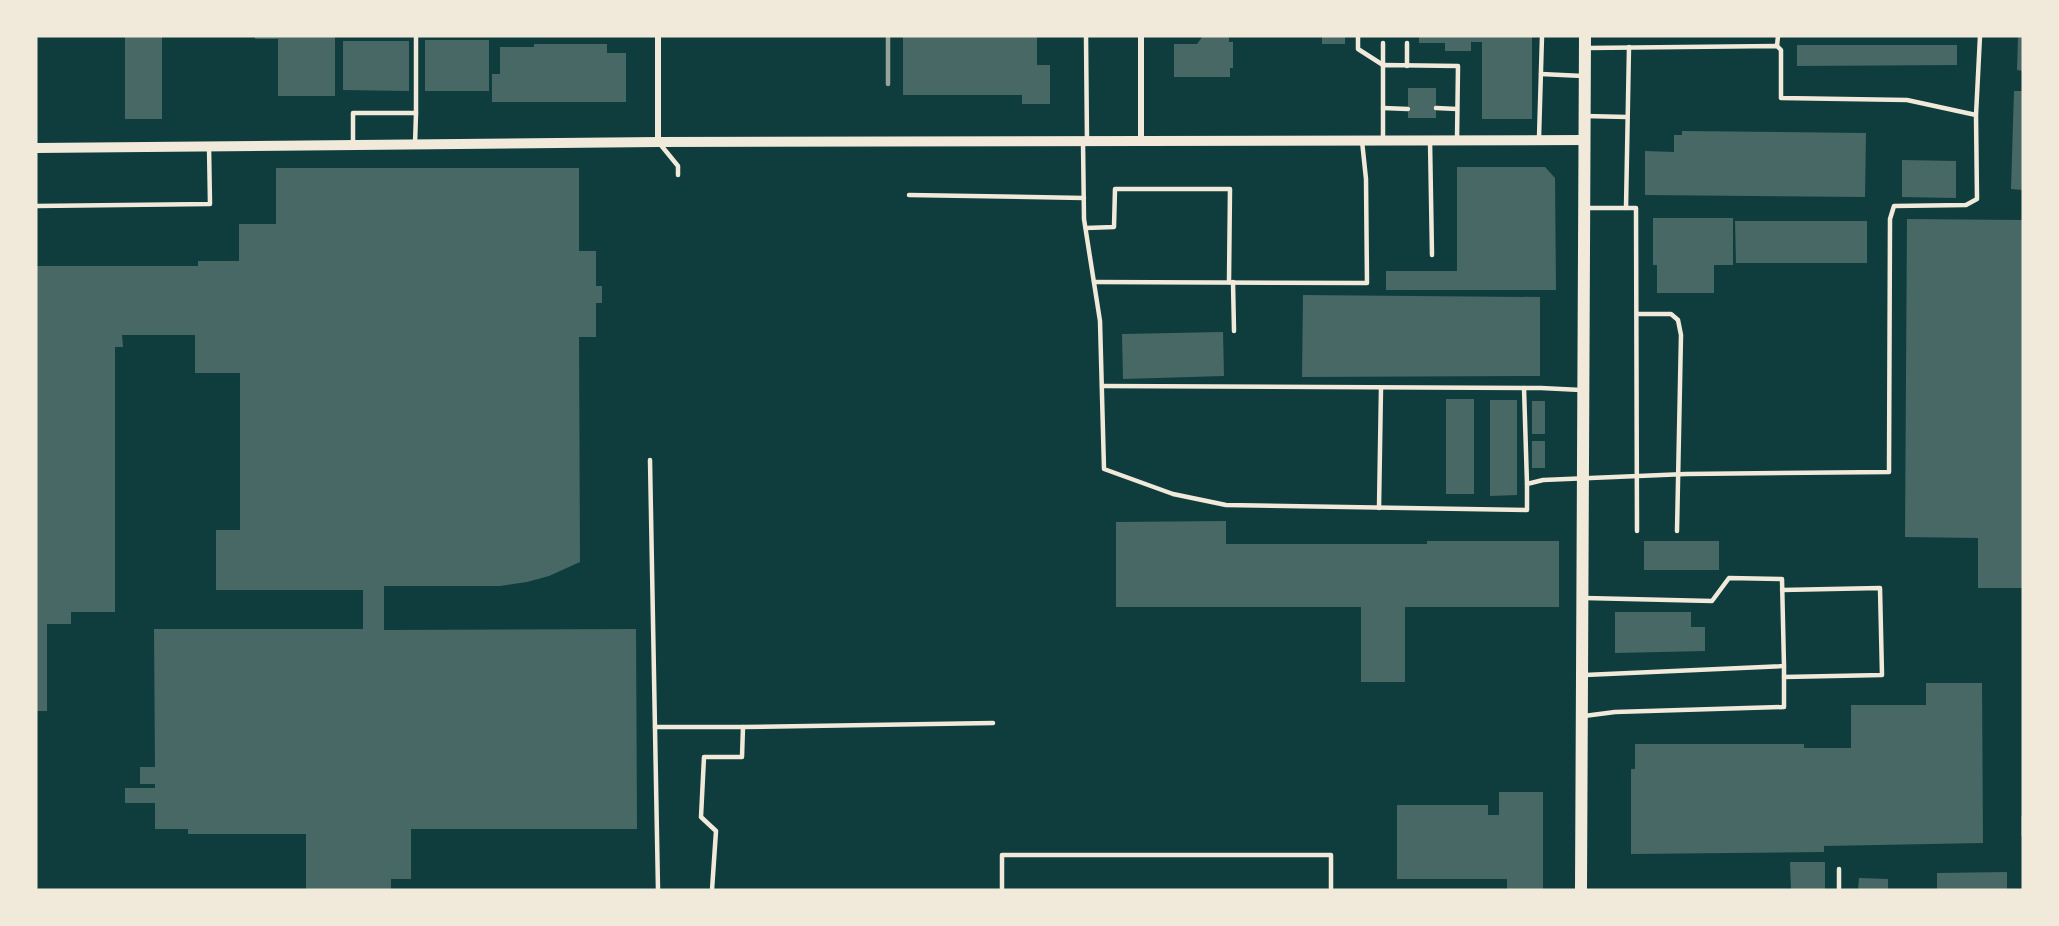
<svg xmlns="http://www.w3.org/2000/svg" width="2059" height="926" font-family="'Public Sans',sans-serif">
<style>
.building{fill:#486865}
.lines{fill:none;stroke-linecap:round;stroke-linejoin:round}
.service{stroke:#f1e9da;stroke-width:4.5}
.minor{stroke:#f1e9da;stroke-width:6}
.tertiary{stroke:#f1e9da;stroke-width:10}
.secondary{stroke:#f1e9da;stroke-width:12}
.rail{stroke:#97a49c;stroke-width:4.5}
</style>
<rect width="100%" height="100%" fill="#0f3d3e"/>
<!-- building -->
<g class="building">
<rect x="125" y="36" width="37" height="83"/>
<path d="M255 36H335V96H278V39H255Z"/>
<path d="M903 36H1037V65H1050V104H1022V95H903Z"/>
<path d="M1203 36H1229V42H1233V68H1230V77H1174V44H1197Z"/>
<rect x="1322" y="36" width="23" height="8"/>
<path d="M1419 36H1532V119H1482V42H1471V51H1445V43H1419Z"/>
<path d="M2018 36H2023V71L2017 70Z"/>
<rect x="425" y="40" width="64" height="51"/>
<path d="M343 41H409V91L343 90Z"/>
<path d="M534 44H607V53H626V102H492V74H500V47H534Z"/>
<path d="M1797 45H1957V65L1797 66Z"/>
<rect x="1408" y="88" width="28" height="30"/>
<path d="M2014 91H2023V190L2011 189Z"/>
<path d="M1682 131 1866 133 1865 197 1645 195V151L1674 152V135H1682Z"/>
<path d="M1902 160 1956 161V198L1902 197Z"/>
<path d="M1457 167H1545L1555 178 1556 290H1386V271H1457Z"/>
<path d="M276 168H579V251H596V286H602V303H596V337H579L580 562 549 576 527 582 500 586H384V630L636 629 637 829H411V879H391V890H306V834H188V829H155V803H125V788H155V784H140V767H155L154 629H363V590H216V530H240V373H195V335H122L123 347H115V612H71V624H47V711H36V266H198V261H239V224H276Z"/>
<path d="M1653 218H1733V265H1714V293H1657V265H1653Z"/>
<path d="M1907 219 2023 220V588H1978V538L1905 537Z"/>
<path d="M1735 221H1867V263H1736Z"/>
<path d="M1303 295 1540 297V376L1302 377Z"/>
<path d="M1223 332 1224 376 1123 379 1122 334Z"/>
<rect x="1446" y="399" width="28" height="95"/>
<path d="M1490 400H1517V495L1490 496Z"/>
<rect x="1532" y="401" width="13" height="33"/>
<rect x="1532" y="441" width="13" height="27"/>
<path d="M1226 521V544H1427V541H1559V607H1405V682H1361V607H1116V522Z"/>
<rect x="1644" y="541" width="75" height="29"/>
<path d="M1615 612H1691V627H1705V651L1615 653Z"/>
<path d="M1926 683H1982L1983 843 1824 846V852L1631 854V769H1635V744H1804V748H1851V705H1926Z"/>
<path d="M1499 792H1543V890H1507V879H1397V805H1488V815H1499Z"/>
<rect x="2021" y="816" width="2" height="20"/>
<path d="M1790 862H1825V890H1791Z"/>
<path d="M2007 872V890H1937V873Z"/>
<path d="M1859 878 1888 879V890H1858Z"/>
</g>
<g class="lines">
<!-- service -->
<g class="service">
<path d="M1086 36 1087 142"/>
<path d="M1358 36V49L1383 65"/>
<path d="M1407 43V66"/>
<path d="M1777 46 1778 36"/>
<path d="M1383 65V43"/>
<path d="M1541 74 1583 76"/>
<path d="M1383 108 1408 109"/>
<path d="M1436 108 1457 109"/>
<path d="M416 113V36"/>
<path d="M1976 115 1980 36"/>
<path d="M1585 116 1627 117"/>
<path d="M1539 138 1542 36"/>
<path d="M1383 140V65L1458 66 1457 140"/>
<path d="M1430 140 1432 255"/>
<path d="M1083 142 1084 219 1100 321 1104 469 1173 494 1226 505 1527 510V484L1543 480 1686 474 1889 472 1890 219 1894 206 1966 205 1977 199 1976 115 1907 100 1781 98V50L1777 46 1587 48"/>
<path d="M660 144 678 166V175"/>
<path d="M353 145V113H416L415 145"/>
<path d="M909 195 1084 198"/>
<path d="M36 206 210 204 209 146"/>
<path d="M1584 208H1636L1637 531"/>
<path d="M1626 208 1629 47"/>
<path d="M1086 228 1114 227 1115 189H1230L1229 282"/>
<path d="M1094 282 1367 283 1366 179 1362 141"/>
<path d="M1233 282 1234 331"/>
<path d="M1637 314H1671L1678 320 1681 335 1677 531"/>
<path d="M1102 386 1541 388 1581 390"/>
<path d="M1524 388 1527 484"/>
<path d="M650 460 658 890"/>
<path d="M1379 508 1381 388"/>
<path d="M1782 590 1880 588 1882 675 1784 677"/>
<path d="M1585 675 1784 666 1782 579 1729 578 1712 601 1585 598"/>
<path d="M1584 716 1615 712 1784 707V666"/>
<path d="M655 727H743L993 723"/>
<path d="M712 890 716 831 701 817 704 757H742L743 727"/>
<path d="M1002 890V855H1331V890"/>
<path d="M1839 890V869"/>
</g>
<!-- minor -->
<g class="minor">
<path d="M1141 36V141"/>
<path d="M658 142V36"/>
</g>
<!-- tertiary -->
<path class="tertiary" d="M36 148 658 142 1584 140"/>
<!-- secondary -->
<path class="secondary" d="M1581 890 1585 36"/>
<!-- rail -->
<path class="rail" d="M888 36V84"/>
</g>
<!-- border -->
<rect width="2059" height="926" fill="none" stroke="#f1e9da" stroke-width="75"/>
</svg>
